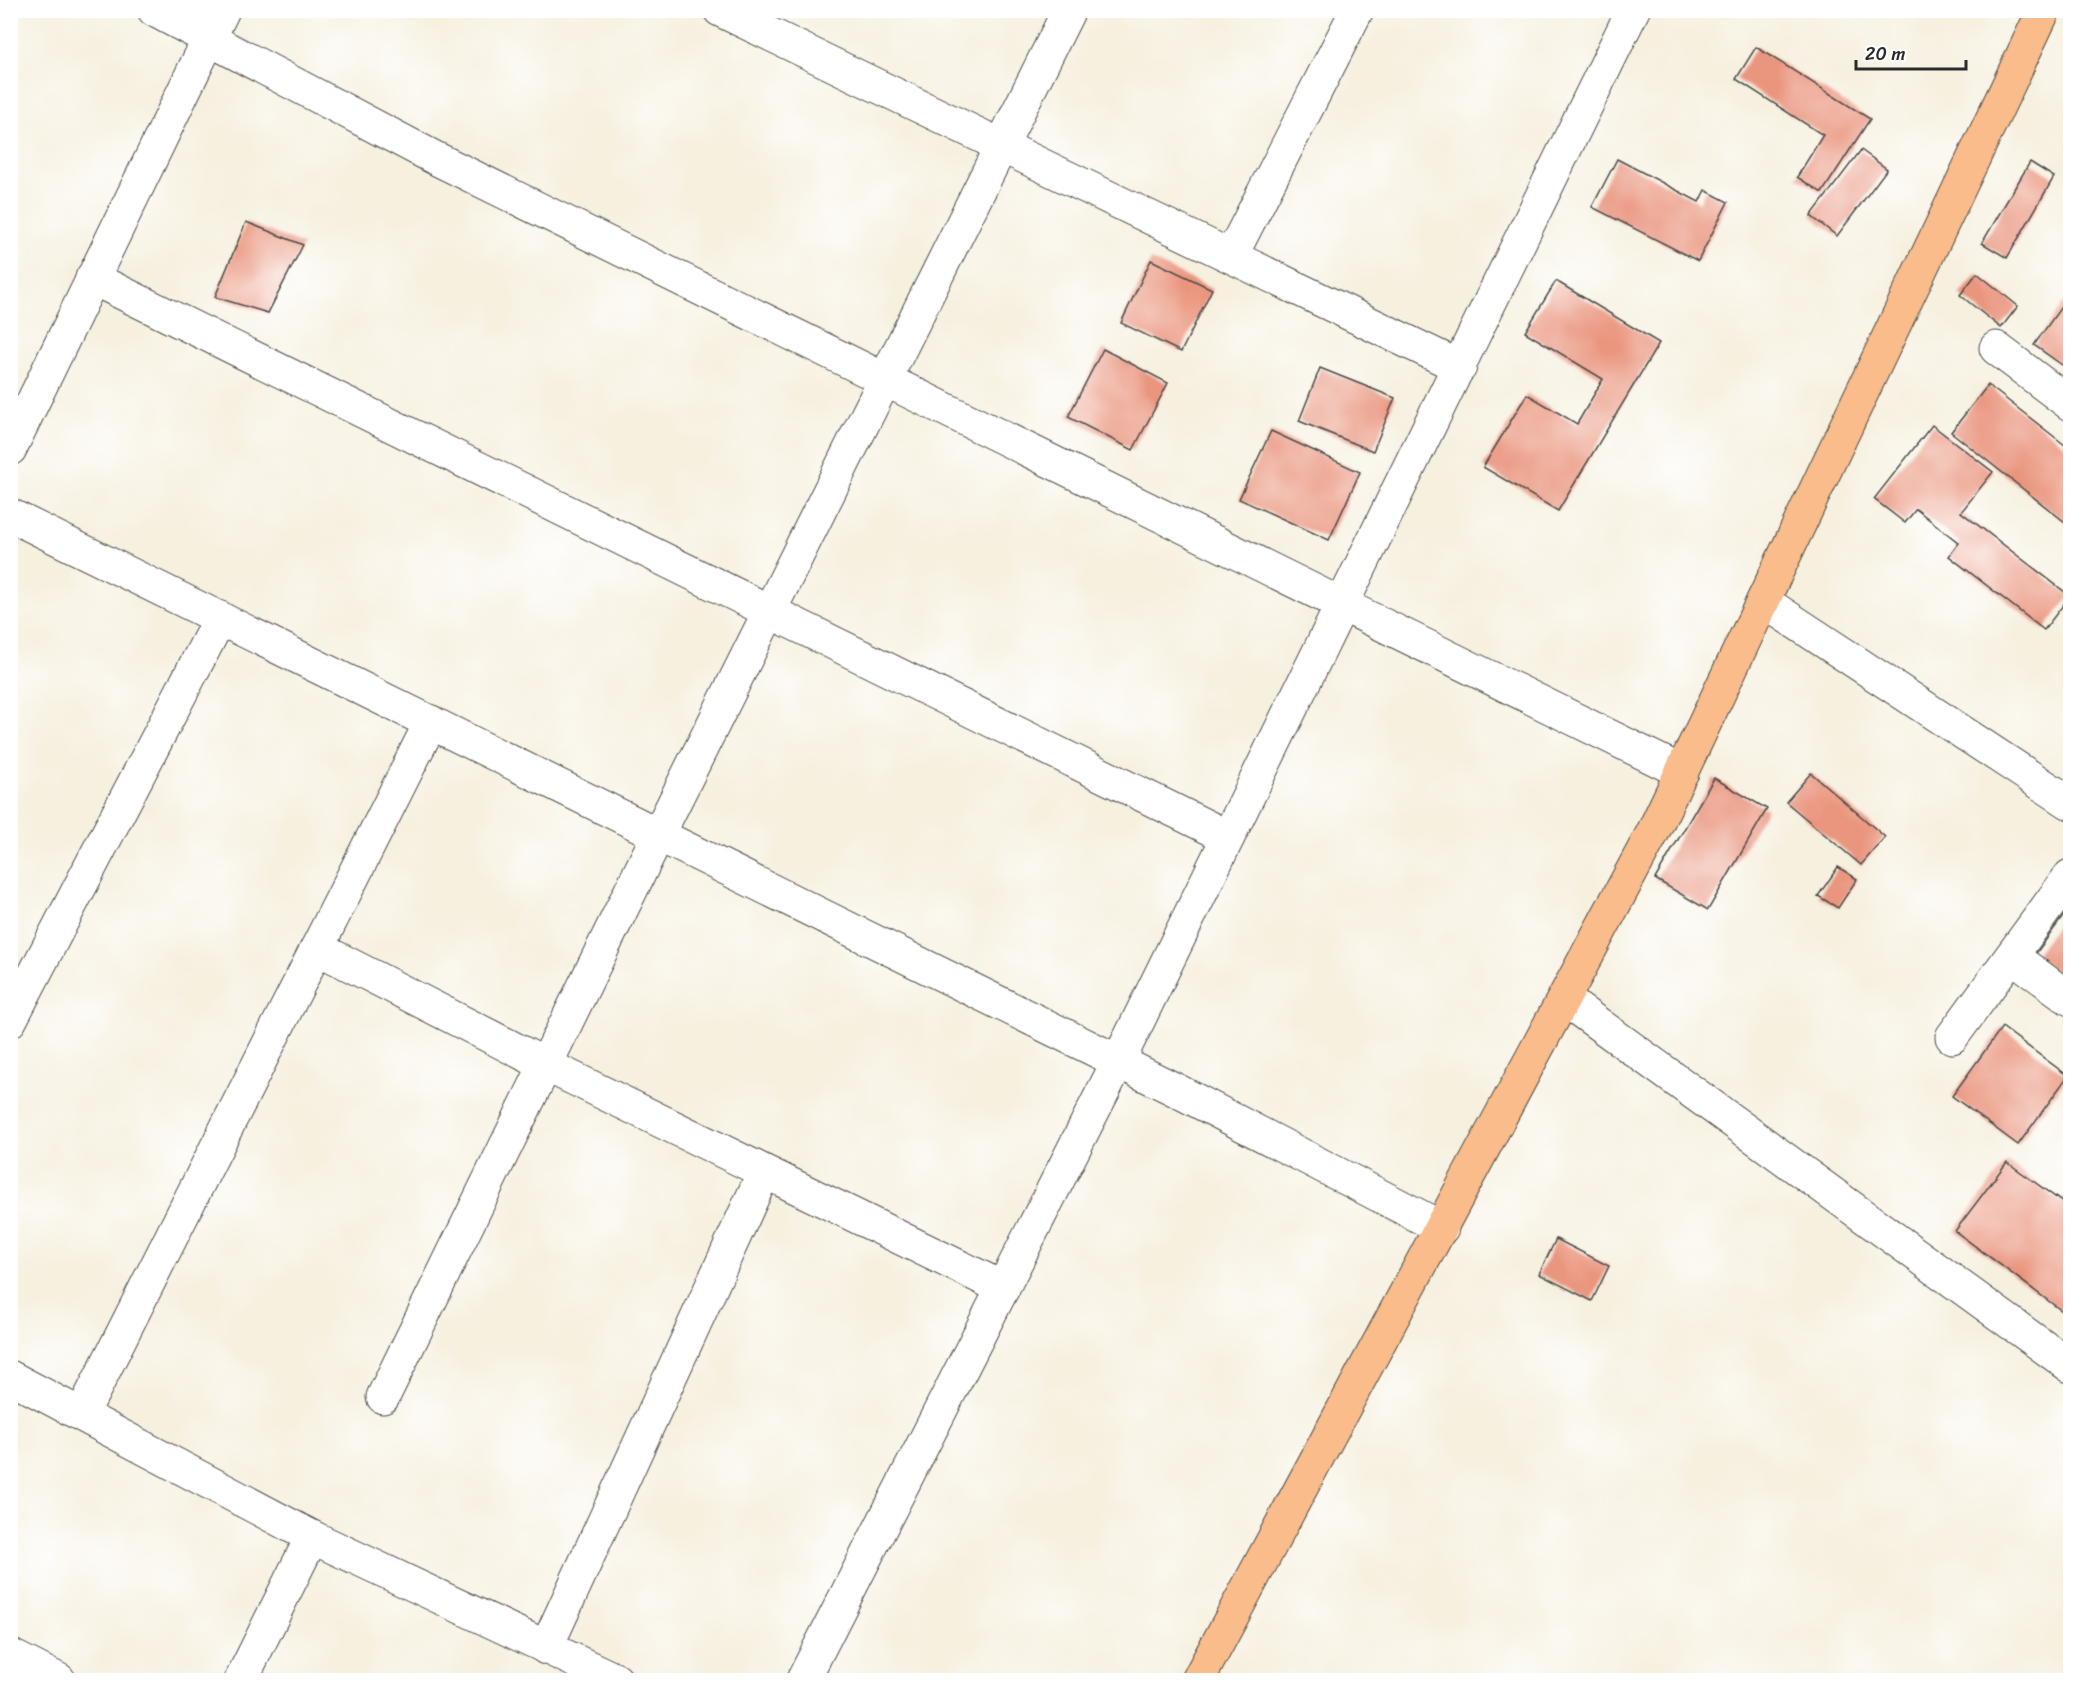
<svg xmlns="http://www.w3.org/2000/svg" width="2081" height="1691" font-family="Sriracha,sans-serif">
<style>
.building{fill:#ea967f}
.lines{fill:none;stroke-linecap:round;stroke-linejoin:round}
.minor-casing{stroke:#494946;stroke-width:35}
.major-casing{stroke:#494946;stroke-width:35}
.minor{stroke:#fff;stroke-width:33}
.major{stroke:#f9bc8a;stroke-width:33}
</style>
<rect width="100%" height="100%" fill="#fff"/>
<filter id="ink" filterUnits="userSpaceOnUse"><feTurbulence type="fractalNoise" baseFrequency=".0167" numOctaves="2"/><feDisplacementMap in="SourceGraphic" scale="12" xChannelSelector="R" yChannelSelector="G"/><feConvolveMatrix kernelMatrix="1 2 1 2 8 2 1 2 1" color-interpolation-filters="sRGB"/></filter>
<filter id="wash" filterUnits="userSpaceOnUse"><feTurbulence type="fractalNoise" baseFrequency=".008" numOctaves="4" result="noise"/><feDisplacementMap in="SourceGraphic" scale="24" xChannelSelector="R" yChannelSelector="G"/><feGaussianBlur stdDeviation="1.35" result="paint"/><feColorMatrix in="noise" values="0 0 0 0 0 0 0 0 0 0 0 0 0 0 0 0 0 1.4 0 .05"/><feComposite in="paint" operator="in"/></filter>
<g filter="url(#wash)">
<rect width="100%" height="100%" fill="#f6f0df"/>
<g id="blocks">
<!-- building -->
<g class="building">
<path d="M1756 47 1870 119 1822 193 1797 177 1823 135 1736 79Z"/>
<path d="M1861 150 1887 169 1837 236 1811 216Z"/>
<path d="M1617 159 1699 202 1705 190 1728 202 1698 261 1592 207Z"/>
<path d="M2030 162 2054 177 2007 258 1982 243Z"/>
<path d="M246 222 303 245 268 313 215 297Z"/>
<path d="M1151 260 1212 289 1181 352 1121 323Z"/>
<path d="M1977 273 2018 306 2001 328 1960 295Z"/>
<path d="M1556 281 1659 343 1558 511 1483 467 1527 394 1577 424 1603 379 1525 332Z"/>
<path d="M2063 304 2070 310V360L2065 367 2034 345Z"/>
<path d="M1103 349 1168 383 1133 450 1068 417Z"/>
<path d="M1320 368 1395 398 1373 451 1299 421Z"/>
<path d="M1988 385 2070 449V526L1951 432Z"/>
<path d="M1932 425 1993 472 1961 512 2070 596 2044 630 1949 556 1959 543 1916 509 1905 523 1874 499Z"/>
<path d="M1271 431 1360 472 1329 540 1239 499Z"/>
<path d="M1811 773 1885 837 1861 865 1786 802Z"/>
<path d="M1714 778 1767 809 1708 910 1655 879Z"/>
<path d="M1838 867 1857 879 1838 908 1818 896Z"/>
<path d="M2070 907V983L2034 956Z"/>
<path d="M2002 1027 2068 1076 2018 1145 1952 1096Z"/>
<path d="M2007 1162 2070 1208V1308L2066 1314 1955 1231Z"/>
<path d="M1556 1239 1609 1266 1592 1301 1539 1274Z"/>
</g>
</g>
</g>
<g filter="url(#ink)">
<use href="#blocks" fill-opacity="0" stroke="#494946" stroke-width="1.5"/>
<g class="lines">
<!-- minor casing -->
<g class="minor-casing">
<g id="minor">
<path d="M154 10 433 157 1682 772"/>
<path d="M720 10 1460 367"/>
<path d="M1231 256 1357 10"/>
<path d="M92 278 1228 837"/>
<path d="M1996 348 2070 404"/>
<path d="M10 449 223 10"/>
<path d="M10 515 1176 1090 1442 1228"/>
<path d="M1763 601 2070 803"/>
<path d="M317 948 546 1065 1003 1288"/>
<path d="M2013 957 2070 999"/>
<path d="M1564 999 2070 1366"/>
<path d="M10 1021 220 618"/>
<path d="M1952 1037 2070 876"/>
<path d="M10 1377 312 1537 616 1680"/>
<path d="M383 1397 658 835 1069 10"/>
<path d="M82 1414 431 722"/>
<path d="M546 1648 764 1172"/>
<path d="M10 1655 59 1680"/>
<path d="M241 1680 312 1537"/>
<path d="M803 1680 1118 1062 1633 10"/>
</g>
</g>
<!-- major casing -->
<g class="major-casing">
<path id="major" d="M1198 1680 1653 832 2044 10"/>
</g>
<!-- minor -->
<use href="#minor" class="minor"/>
<!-- major -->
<use href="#major" class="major"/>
</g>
</g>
<!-- margin -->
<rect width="2081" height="1691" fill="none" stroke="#fff" stroke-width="36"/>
<!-- scale -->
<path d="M1856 60v9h110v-9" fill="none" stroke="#2b2b2b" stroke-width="3"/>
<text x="1865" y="60" font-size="18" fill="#2b2b2b" stroke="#ffffff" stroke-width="4.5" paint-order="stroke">20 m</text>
</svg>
